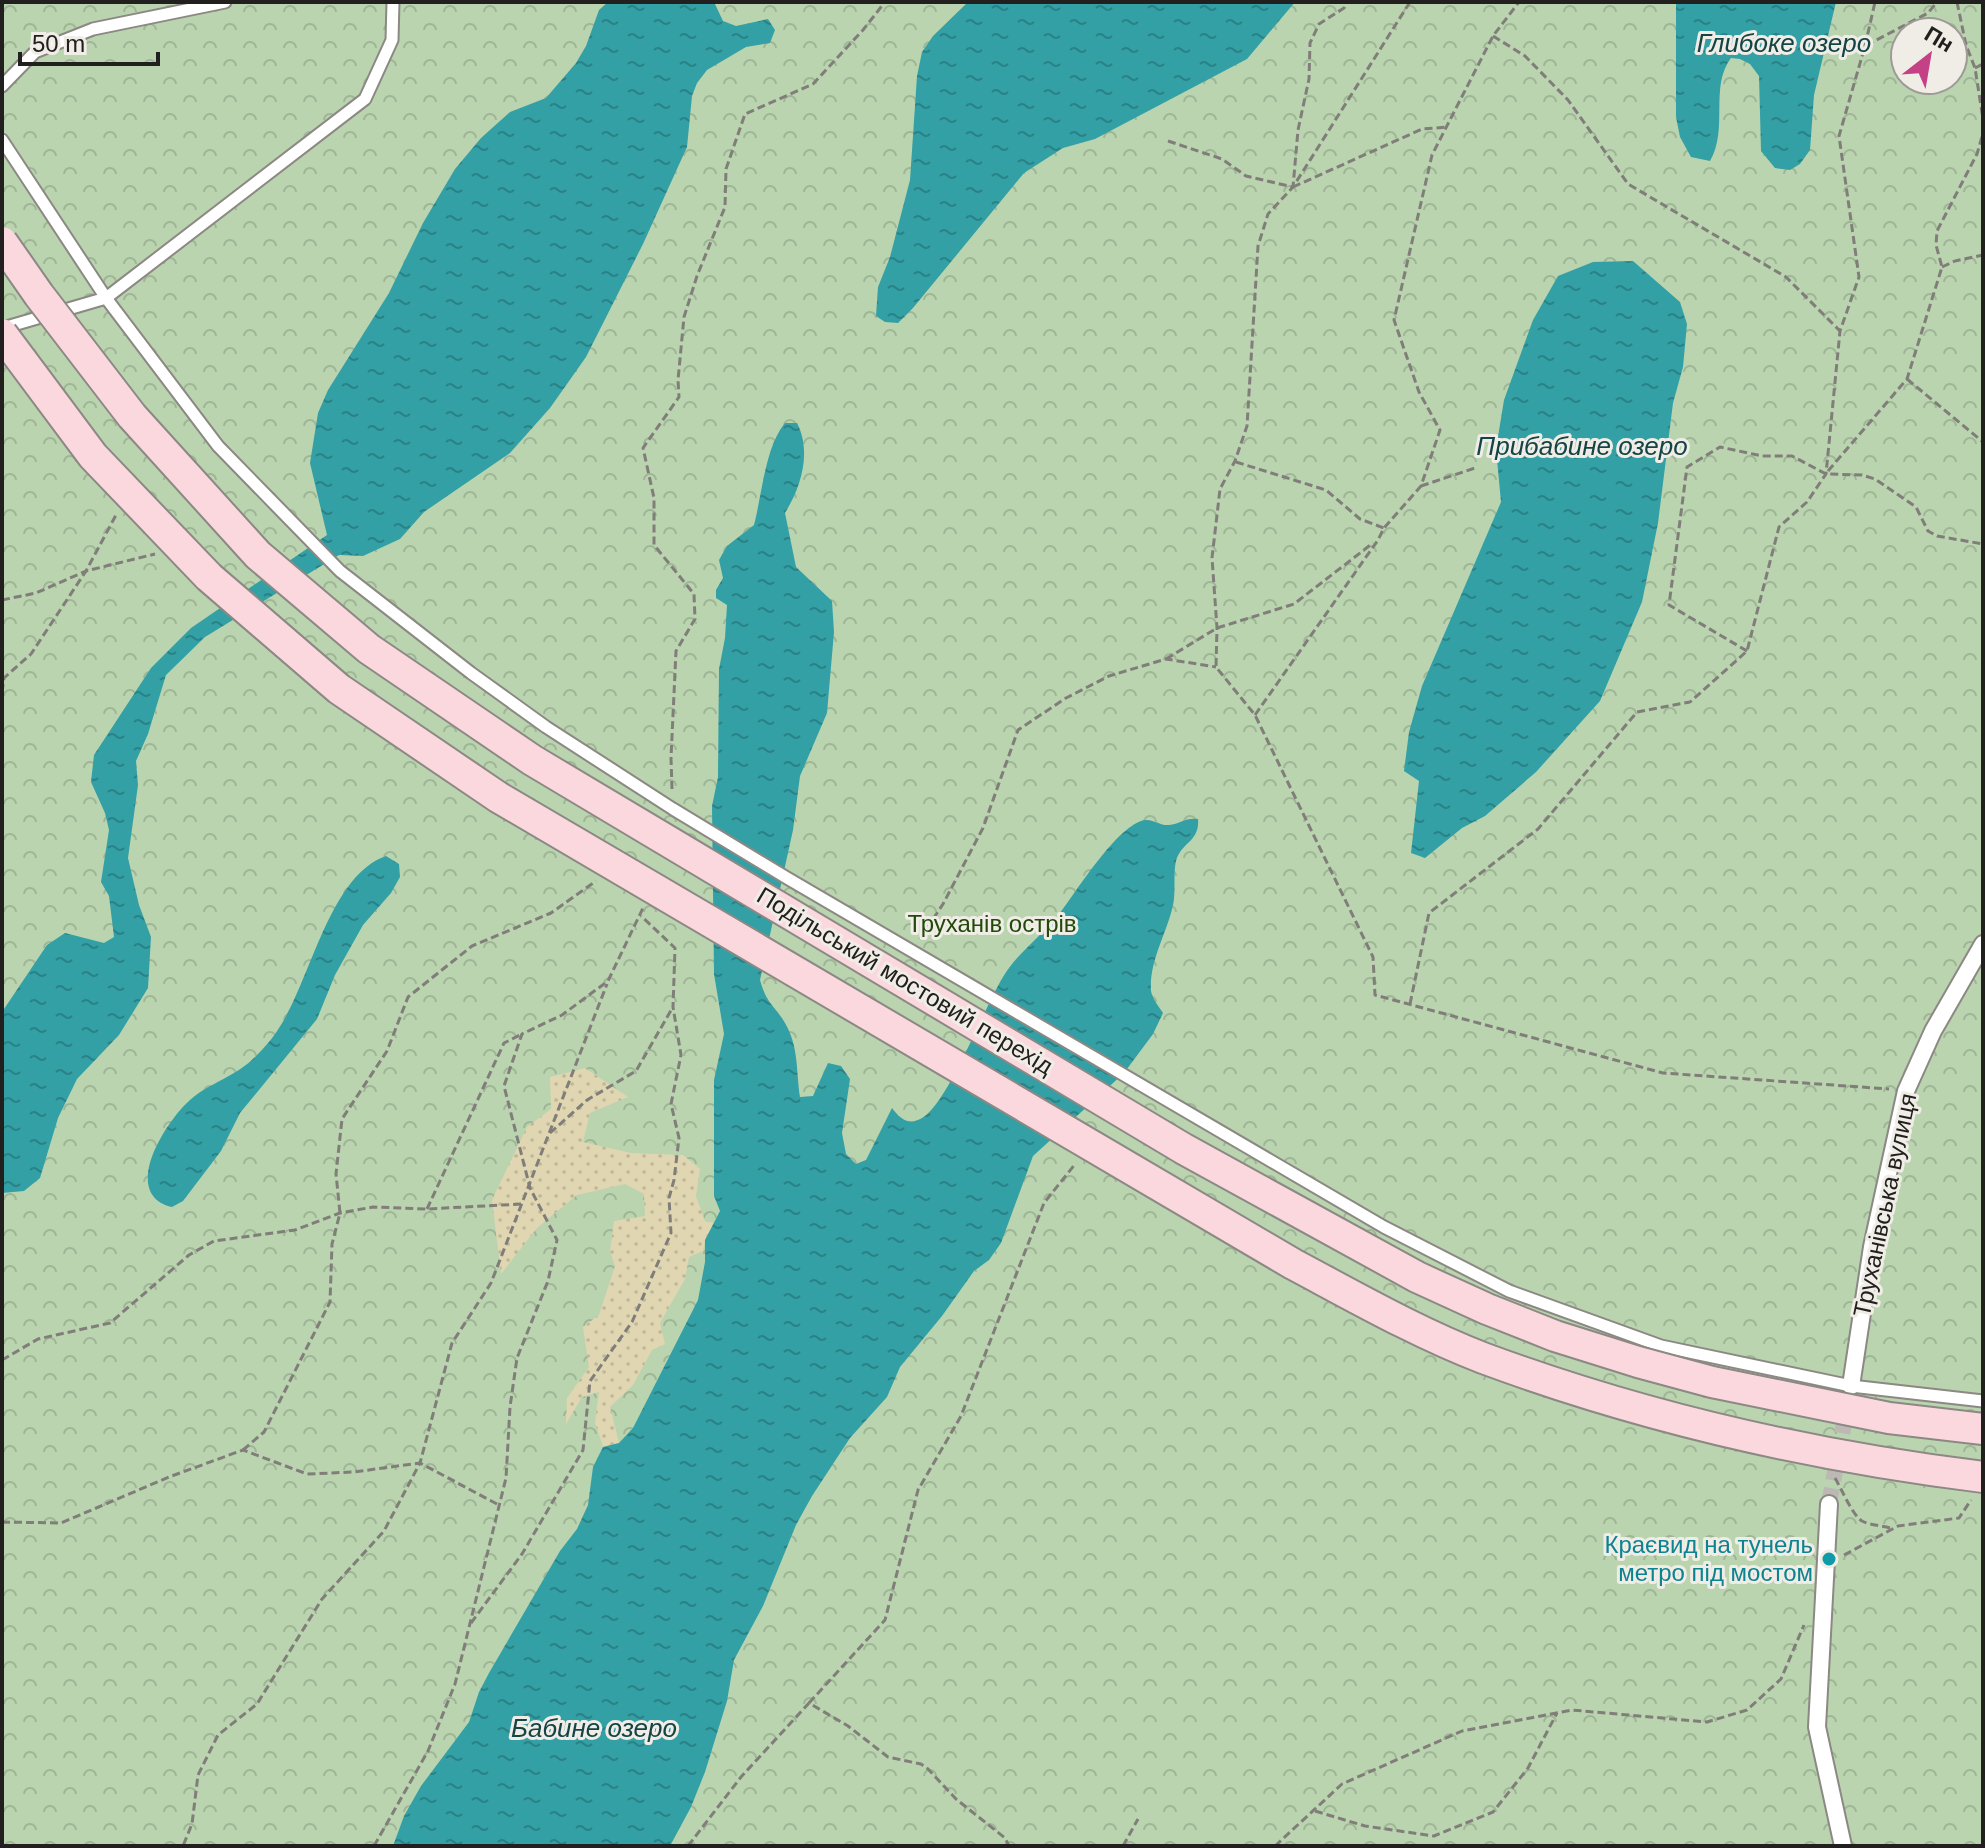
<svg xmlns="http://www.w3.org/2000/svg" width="1985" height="1848" font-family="Arial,sans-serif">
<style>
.forest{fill:url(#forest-crowns);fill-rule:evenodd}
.sand{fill:url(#sand-dots)}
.water{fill:url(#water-ripples)}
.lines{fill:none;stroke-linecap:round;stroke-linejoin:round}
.pedestrian-tunnel{stroke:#bcb9b4;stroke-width:16;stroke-dasharray:16 8;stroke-linecap:butt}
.service-casing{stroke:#8c8883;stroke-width:15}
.pedestrian-casing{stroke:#8c8883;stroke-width:20}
.path{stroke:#817e7a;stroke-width:3;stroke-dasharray:8 4;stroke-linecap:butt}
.service{stroke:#fff;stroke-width:11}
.pedestrian{stroke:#fff;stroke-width:16}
.secondary-bridge-casing{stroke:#8c8883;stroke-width:34;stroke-linecap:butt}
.secondary-bridge{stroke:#fbd8de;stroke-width:30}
.culture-dot{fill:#0f9aa8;stroke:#f0ece6;stroke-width:3}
.labels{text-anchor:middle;stroke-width:6;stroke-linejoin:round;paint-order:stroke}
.park-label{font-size:24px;fill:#21490a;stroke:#f0ece6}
.street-label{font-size:24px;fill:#22201e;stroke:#f0ece6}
.culture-label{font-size:24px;fill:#0d838f;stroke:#f0ece6;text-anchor:end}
.water-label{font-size:26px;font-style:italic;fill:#144446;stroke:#f0ece6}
</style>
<defs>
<pattern id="forest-crowns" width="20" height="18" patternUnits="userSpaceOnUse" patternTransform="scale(2)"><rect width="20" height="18" fill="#b9d4af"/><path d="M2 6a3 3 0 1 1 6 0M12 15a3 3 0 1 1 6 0" fill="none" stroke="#9fb696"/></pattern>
<pattern id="sand-dots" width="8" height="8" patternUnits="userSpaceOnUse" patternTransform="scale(2)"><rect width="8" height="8" fill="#e0d6b1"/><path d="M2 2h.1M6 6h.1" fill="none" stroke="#c0b798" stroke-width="1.8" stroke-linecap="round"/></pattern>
<pattern id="water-ripples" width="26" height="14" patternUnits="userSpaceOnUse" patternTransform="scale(2)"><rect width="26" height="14" fill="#32a0a5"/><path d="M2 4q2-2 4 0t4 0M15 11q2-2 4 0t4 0" fill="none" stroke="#2a8286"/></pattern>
</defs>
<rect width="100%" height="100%" fill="#e3dfd9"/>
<!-- forest -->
<path class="forest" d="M2 2H1983V1846H2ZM1905 32H1953V80H1905Z"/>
<!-- sand -->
<path class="sand" d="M585 1068 628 1097 590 1113 583 1142 631 1153 683 1155 700 1169 696 1196 705 1221 714 1223 705 1240 703 1251 689 1257 685 1279 660 1323 665 1344 652 1350 633 1385 610 1407 619 1443 603 1447 595 1422 599 1392 582 1397 566 1424 567 1398 589 1367 583 1327 599 1315 615 1266 610 1252 614 1221 645 1216 644 1194 625 1184 577 1195 537 1228 501 1274 492 1200 527 1127 551 1109 550 1077Z"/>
<!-- water -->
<g class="water">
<path d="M608 2H714L723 21 736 26 768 19 775 30 770 43 746 47 707 70 697 83 692 96 687 147 643 244 586 357 550 408 510 453 424 512 400 539 363 556 339 555 205 637 166 675 148 734 136 761 138 785 128 858 139 905 151 937 148 988 119 1035 77 1079 58 1118 40 1178 24 1191 2 1193V1012L47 945 65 933 104 943 114 937 109 896 101 882 109 830 105 813 91 782 94 755 151 668 191 628 327 535 310 463 318 413 328 390 389 293 423 223 455 169 481 138 510 112 546 98 576 63 586 46 599 10Z"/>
<path d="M968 2H1295L1247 59 1095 139 1063 148 1024 173 913 308 898 323 885 322 876 316 878 287 890 257 910 180 917 76 922 52 933 36Z"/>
<path d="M1676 2H1836L1814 95 1810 150 1800 164 1790 170 1775 168 1761 151 1759 76 1750 64 1740 59 1731 58C1709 87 1729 129 1710 161L1691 157 1680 137 1676 117Z"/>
<path d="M1633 261 1680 302 1687 324 1683 367 1673 403 1658 523 1642 602 1600 701 1536 772 1485 816 1462 828 1425 858 1411 853 1419 781 1404 771 1409 732 1422 686 1501 502 1496 449 1504 400 1533 320 1558 276 1593 262Z"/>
<path d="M785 423H797C812 452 801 487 785 513L796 567 832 601 834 632 827 713 800 776 793 830 760 980C767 1005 774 1004 785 1023 799 1047 796 1071 800 1097L813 1096 828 1063 841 1066 850 1079 842 1133 846 1154 856 1164 866 1160 892 1108C900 1119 909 1126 922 1118 947 1105 985 1006 1003 977 1017 953 1043 935 1060 913 1076 892 1118 824 1145 820 1153 819 1161 826 1169 825 1180 824 1186 817 1198 819 1200 842 1181 842 1176 861 1173 873 1176 892 1173 905 1167 933 1149 961 1151 991 1152 998 1159 1007 1163 1013L1153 1034 1124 1073 1033 1156 1001 1243 989 1260 974 1271 942 1316 900 1367 887 1397 850 1438 812 1496 796 1525 763 1606 734 1660 727 1701 705 1772 691 1807 670 1846H393L404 1816 421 1786 469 1722 479 1692 489 1673 560 1551 577 1529 588 1505 593 1467 603 1447 619 1443 633 1428 698 1300 705 1262V1240L720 1211 714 1196V1080L724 1034 714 974 712 806 718 777 719 669 725 638 727 605 716 598V590L723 578 719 560 727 546 754 525C762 495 765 447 785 423Z"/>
<path d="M386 856 399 864 400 877 391 893 363 925 335 975 317 1019 240 1113 221 1151 183 1201 172 1207C119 1194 166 1121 190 1100 209 1083 237 1076 256 1056 264 1048 273 1038 279 1028 311 980 329 876 386 856Z"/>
</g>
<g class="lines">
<!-- pedestrian-tunnel -->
<path class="pedestrian-tunnel" d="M1829 1504 1851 1386"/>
<!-- service casing -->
<g class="service-casing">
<g id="service">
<path d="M2 86 35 52 93 29 225 2"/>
<path d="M2 140 106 298 365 99 392 40 393 2"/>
<path d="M3 328 106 298 218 446 340 571 471 673 546 727 673 809 787 878 1384 1227 1509 1291 1661 1346 1851 1386 1983 1401"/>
</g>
</g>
<!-- pedestrian casing -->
<g class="pedestrian-casing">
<g id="pedestrian">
<path d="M1851 1386 1872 1247 1906 1091 1933 1031 1983 944"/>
<path d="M1829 1504 1817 1727 1843 1846"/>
</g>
</g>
<!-- path -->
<g class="path">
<path d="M1410 2 1293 187 1268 214 1258 246 1247 426 1235 461 1220 489 1212 558 1217 628 1216 667 1255 715 1373 957 1375 995 1663 1073 1889 1089"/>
<path d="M1957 2 1966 45 1975 68 1983 119"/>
<path d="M1493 36 1525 56 1568 100 1628 184 1786 277 1840 331"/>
<path d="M1865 46 1875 2"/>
<path d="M1975 68 1983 64"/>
<path d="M1168 141 1222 159 1246 176 1293 187 1298 130 1309 79 1310 43 1319 24 1344 8 1346 2"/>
<path d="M1293 187 1422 129 1448 127"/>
<path d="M1942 267 1955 261 1983 255"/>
<path d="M1907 379 1983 442"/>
<path d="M1236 462 1326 490 1360 519 1384 528"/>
<path d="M1828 471 1907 379 1942 267 1936 245 1937 231 1977 154 1983 133"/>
<path d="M1421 486 1475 468"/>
<path d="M2 600 36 593 86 571 116 515"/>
<path d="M1747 651 1669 605 1687 467 1720 447 1762 456H1792L1826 474 1862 475 1875 479 1916 507 1928 531 1937 536 1983 544"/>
<path d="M1166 659 1217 628 1294 604 1373 543"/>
<path d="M2 692 4 678 31 654 86 571 155 554"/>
<path d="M1255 715 1378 540 1384 528 1421 486 1440 430 1419 392 1394 320 1432 155 1493 36 1519 2"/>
<path d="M672 789 671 758 676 651 695 619 694 594 654 545V498L643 448 679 397 678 380 684 317 697 276 725 207 726 169 745 114 813 84 863 30 885 2"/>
<path d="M920 939 943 904 983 828 1018 730 1066 698 1109 676 1166 659 1216 667"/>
<path d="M1410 1004 1429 913 1538 829 1637 712 1690 702 1747 651 1779 527 1807 502 1826 474 1840 331 1859 277 1839 136 1865 46 1928 13 1937 2"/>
<path d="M550 1133 587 1100 636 1071 673 1007"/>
<path d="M427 1209 504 1043 522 1034"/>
<path d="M2 1360 38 1339 110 1323 189 1255 214 1241 295 1230 340 1213 373 1207 427 1209 521 1204"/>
<path d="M243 1450 264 1432 330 1302 332 1244 340 1213 336 1174 342 1119 387 1051 408 997 472 946 551 913 596 881"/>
<path d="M1835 1478C1841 1488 1853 1516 1862 1521 1871 1526 1883 1525 1893 1529"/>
<path d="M497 1504 420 1463 452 1343 491 1283 607 984"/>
<path d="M2 1522 61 1523 169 1477 243 1450 307 1474 354 1472 420 1463 384 1531 322 1599 257 1704 218 1735 198 1775 192 1824 183 1846"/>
<path d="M1844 1555 1898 1526 1959 1518 1971 1500"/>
<path d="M471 1623 522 1554 583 1450 590 1381 632 1322 671 1233 669 1198 674 1180 679 1138 671 1104 681 1055 673 1007 675 948 641 916"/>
<path d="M809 1703 885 1620 918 1490 961 1416 1044 1203 1076 1163"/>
<path d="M1315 1811 1365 1826 1434 1836 1493 1812 1528 1768 1557 1713"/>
<path d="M374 1846 428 1751 455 1684 506 1478 510 1407 517 1358 548 1281 557 1240 530 1188 504 1086 522 1034 562 1015 608 981 643 908"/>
<path d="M688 1846 741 1777 809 1703 848 1726 888 1757 921 1764 928 1769 956 1799 1005 1838 1009 1846"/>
<path d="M1123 1846 1138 1819"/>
<path d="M1275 1846 1342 1784 1462 1731 1572 1710 1707 1722 1747 1710 1781 1679 1804 1625"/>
</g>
<!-- service -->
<use href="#service" class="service"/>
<!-- pedestrian -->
<use href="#pedestrian" class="pedestrian"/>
<!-- secondary-bridge casing -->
<g class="secondary-bridge-casing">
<g id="secondary-bridge">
<path d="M2 242 39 295 132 416 258 555 369 649 532 760 1184 1149 1417 1277 1487 1309 1555 1336 1638 1362 1712 1382 1889 1418 1983 1429"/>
<path d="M2 334 93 456 209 577 339 689 498 797 1293 1264C1355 1297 1418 1333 1483 1358 1645 1418 1812 1456 1983 1477"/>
</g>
</g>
<!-- secondary-bridge -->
<use href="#secondary-bridge" class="secondary-bridge"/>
</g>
<!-- markers -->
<circle class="culture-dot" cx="1829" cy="1559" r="8"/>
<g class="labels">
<!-- park labels -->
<g class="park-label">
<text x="992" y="932">Труханів острів</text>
</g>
<!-- street labels -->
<g class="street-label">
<text transform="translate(905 981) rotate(31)" y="8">Подільський мостовий перехід</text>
<text transform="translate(1885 1205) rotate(-78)" y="8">Труханівська вулиця</text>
</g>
<!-- culture labels -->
<g class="culture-label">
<text x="1813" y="1553">Краєвид на тунель<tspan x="1813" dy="28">метро під мостом</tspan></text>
</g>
<!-- water labels -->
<g class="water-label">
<text x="1784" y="52">Глибоке озеро</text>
<text x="1582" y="455">Прибабине озеро</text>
<text x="594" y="1737">Бабине озеро</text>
</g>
</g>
<!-- border -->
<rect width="1985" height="1848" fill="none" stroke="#22201e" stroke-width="8"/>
<!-- north arrow -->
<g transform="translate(1929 56) rotate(31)"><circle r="38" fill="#f0ece6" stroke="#9e9a96" stroke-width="2"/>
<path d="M0-6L14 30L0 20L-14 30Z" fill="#c54186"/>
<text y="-12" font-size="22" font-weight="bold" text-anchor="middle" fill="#22201e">Пн</text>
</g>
<!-- scale -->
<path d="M20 52v12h138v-12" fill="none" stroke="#22201e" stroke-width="4"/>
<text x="32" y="52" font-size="24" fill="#22201e" stroke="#f0ece6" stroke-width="6" paint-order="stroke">50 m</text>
</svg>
